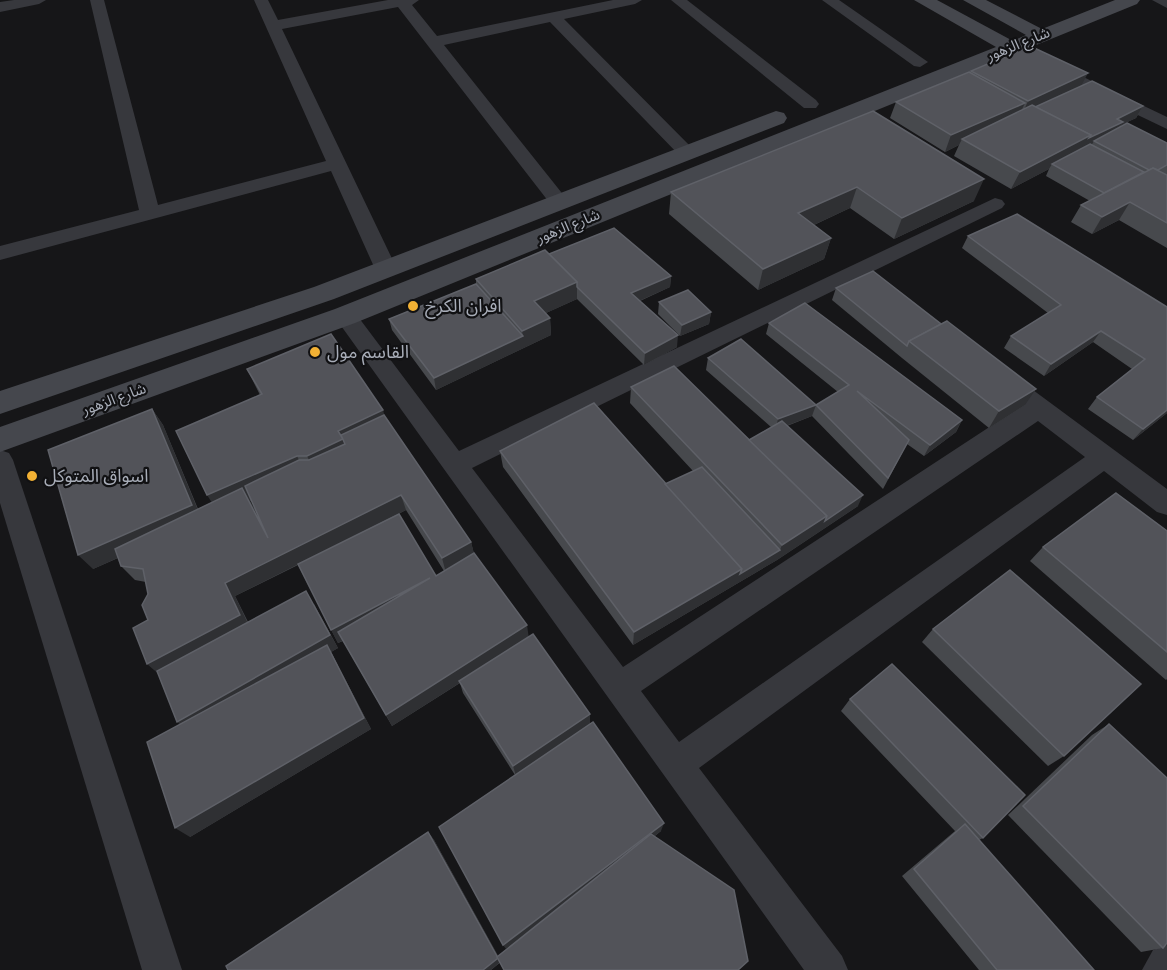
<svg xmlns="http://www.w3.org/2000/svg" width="1167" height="970" font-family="'Fira Sans Condensed','Noto Sans Arabic',sans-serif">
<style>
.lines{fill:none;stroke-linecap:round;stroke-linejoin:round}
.minor{fill:#37383d;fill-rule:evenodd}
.secondary{fill:#45474d;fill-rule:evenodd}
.wall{fill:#47494d;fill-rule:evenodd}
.shaded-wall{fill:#2f3033}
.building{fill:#525359;stroke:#5f6168;stroke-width:1.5}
.poi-dot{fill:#f2b134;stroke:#111113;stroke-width:2}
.labels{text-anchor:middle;stroke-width:4.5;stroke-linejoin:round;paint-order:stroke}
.far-street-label{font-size:15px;fill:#a8adb8;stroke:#111113}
.poi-label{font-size:18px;fill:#a8adb8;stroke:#111113;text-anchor:start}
</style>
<rect width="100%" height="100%" fill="#161618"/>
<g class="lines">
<!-- minor -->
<g class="minor">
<path d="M14 0H46L39 4 0 12V2Z"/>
<path d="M90 0H104L158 205 326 161 254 0H268L278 20 388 0H419L412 5 437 36 613 0H642L635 4 564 19 696 152 694 156H680L550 22 444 45 569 202 566 206H552L398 7 282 29 397 269 394 274H378L375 269 331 171 0 260V246L139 210Z"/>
<path d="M671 0H687L816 100 819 104 816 108H804Z"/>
<path d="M822 0H839L928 62 920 67 914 66Z"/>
<path d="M1152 0H1167V8Z"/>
<path d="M1052 62 1167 117V129L1046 71 1044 67 1046 63Z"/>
<path d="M995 198 1002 200 1005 204 1002 208 472 468 623 667 1020 407 1012 397 1015 390 1024 388 1033 390 1167 489V515L1157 512 1104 471 699 768 842 956 848 970H804L334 316 337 310 345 308 353 310 459 451ZM1038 421 1085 457 679 742 641 691Z"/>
<path d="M0 450 9 453 13 460 182 970H142L0 503Z"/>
<path d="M1167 945V970H1142L1153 950Z"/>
</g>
<!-- secondary -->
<g class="secondary">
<path d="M914 0H937L1013 41 1026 35 963 0H986L1042 29 1115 0H1140L1137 4 355 323 0 452V427L335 309 996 47Z"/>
<path d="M776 111 784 113 787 118 784 123 334 299 0 414V391L314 287Z"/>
</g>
</g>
<!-- wall -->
<g class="wall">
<path d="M971 71 1081 86 1143 106 1136 118 1121 125 1120 128 1167 143V248L1119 220 1092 234 1071 222 1081 205 1090 201 1046 176 1049 169 1011 189 954 156 959 145 945 152 890 118 896 102 970 73Z"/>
<path d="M873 111 974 201 894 239 850 208 814 225 831 238 824 259 758 290 669 214 671 192Z"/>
<path d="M968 236 1167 307V413L1133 440 1088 409 1097 397 1132 369 1093 342 1044 376 1004 348 1011 336 1048 313 962 248Z"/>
<path d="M549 254 671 276 670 287 640 301 677 347 644 365 577 299 546 313 550 318 551 335 436 390 392 330 389 319 476 284V279Z"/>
<path d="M836 288 1025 405 989 428 902 358 832 300Z"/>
<path d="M659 302 711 312 709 324 680 336 658 314Z"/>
<path d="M769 323 962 420 956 432 924 456 907 444 883 489 812 416 787 426 858 506 777 560 633 645 503 467 500 451 666 484 693 471 630 403 631 387 749 440 771 427 706 370 708 358 816 405 838 392 766 334Z"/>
<path d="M247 369 384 415 471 542 474 554 529 637 590 725 661 831 491 970H228L428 832 434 840 498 956 508 948 515 775 463 693 460 683 392 726 343 641 338 643 298 565 235 596 248 622 314 604 338 648 331 652 371 729 190 837 180 724 148 620V594L146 582 135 580 121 566 118 558 93 569 152 409 163 425 198 509 212 502 260 395ZM252 500 261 522 250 501ZM406 510 444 571 436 576 354 537Z"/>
<path d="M1167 531V679L1166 680 1030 561 1043 547Z"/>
<path d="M933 629 1064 756 1048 766 922 642Z"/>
<path d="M850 699 983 838 979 840 1094 970H979L902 876 955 831 841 711Z"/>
<path d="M1109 724 1163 948 1141 952 1008 815 1092 735Z"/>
</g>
<!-- shaded-wall -->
<g class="shaded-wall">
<path d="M1088 73 1079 90 1021 117 1028 101Z"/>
<path d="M1025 103 1017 120 962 139 959 145 945 152 951 135Z"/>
<path d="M1143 106 1136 118 1121 125 1116 134 1094 141 1091 146 1052 164 1049 169 1011 189 1020 172 1117 119Z"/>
<path d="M984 179 974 201 894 239 902 218Z"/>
<path d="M857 187 850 208 792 235 798 213Z"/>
<path d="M1130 202 1119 220 1092 234 1102 217Z"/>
<path d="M831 238 824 259 758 290 763 269Z"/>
<path d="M671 276 670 287 630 305 631 293Z"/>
<path d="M577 282V299L535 318 534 301Z"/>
<path d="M711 312 709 324 680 336 682 325Z"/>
<path d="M550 318 551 335 436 390 434 378 523 336 522 331Z"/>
<path d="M1101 331 1093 342 1044 376 1051 364Z"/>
<path d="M678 335 677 347 644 365 645 353Z"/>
<path d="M1036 389 1025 405 989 428 999 411Z"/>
<path d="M816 405 812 416 775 430 778 419Z"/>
<path d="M152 409 163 425 202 520 93 569 78 555Z"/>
<path d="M383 410 389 431 317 476 307 456 338 431Z"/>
<path d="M1167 410V413L1133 440 1143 429Z"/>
<path d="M962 420 956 432 924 456 930 445Z"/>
<path d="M297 456 307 476 250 501 277 553 219 514 207 495Z"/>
<path d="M401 495 406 510 235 596 250 628 161 676 147 664 225 583Z"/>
<path d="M863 495 858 506 777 560 633 645 634 632 742 569 780 550 782 545 827 516Z"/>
<path d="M471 542 475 557 446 573 442 558Z"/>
<path d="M430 578 435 592 338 643 331 630Z"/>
<path d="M306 591 338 648 331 652 371 729 190 837 175 828 191 733 177 722Z"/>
<path d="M527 625 529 639 392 726 386 715Z"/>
<path d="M590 714V725L516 776 513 766Z"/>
<path d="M664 823 661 831 506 949 503 945Z"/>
<path d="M428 832 434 840 501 961 491 970H483Z"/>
</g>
<!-- building -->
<g class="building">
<path d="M1030 46 1088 73 1028 101 971 71Z"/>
<path d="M969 72 1025 103 951 135 896 102Z"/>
<path d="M1092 81 1143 106 1117 119 1123 122 1089 138 1091 135 1035 107Z"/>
<path d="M1032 105 1091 135 1020 172 962 139Z"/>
<path d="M873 111 984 179 902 218 857 187 798 213 831 238 763 269 671 192Z"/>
<path d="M1127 123 1167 143V165L1158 170 1153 168 1149 170 1094 141Z"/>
<path d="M1090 144 1144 172 1104 193 1052 164Z"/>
<path d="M1153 168 1167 175V223L1130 202 1102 217 1081 205Z"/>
<path d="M1017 214 1167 307V410L1143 429 1097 397 1145 359 1101 331 1051 364 1011 336 1061 305 968 236Z"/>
<path d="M614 228 671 276 631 293 678 335 645 353 577 287V282L549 254Z"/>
<path d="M545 250 577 282 534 301 550 318 522 331 476 279Z"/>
<path d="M873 271 941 324 909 341 907 346 836 288Z"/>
<path d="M476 284 523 336 434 378 389 319Z"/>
<path d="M688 290 711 312 682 325 659 302Z"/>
<path d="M805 303 962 420 930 445 857 391 909 440 888 478 816 405 849 385 769 323Z"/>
<path d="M947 321 1036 389 999 411 909 341Z"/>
<path d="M331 334 383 410 338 431 343 439 307 456H297L207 495 176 431 262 394 247 369Z"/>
<path d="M741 339 816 405 778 419 708 358Z"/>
<path d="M674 366 827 516 782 545 631 387Z"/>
<path d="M594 403 742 569 634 632 500 451Z"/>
<path d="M152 409 192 505 78 555 48 450Z"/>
<path d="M384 415 471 542 442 558 401 495 225 583 240 615 147 664 133 628 148 620 142 605 148 594 143 569 121 566 115 549 242 488 268 538 245 486 299 460H309L345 444 341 435Z"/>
<path d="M782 421 863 495 825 521 827 516 749 440Z"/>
<path d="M702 467 780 550 740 574 742 569 665 484Z"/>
<path d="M1116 493 1167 531V652L1043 547Z"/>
<path d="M399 514 436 576 474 553 527 625 386 715 338 632 430 578 331 630 298 564Z"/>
<path d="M1010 570 1141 684 1064 756 933 629Z"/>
<path d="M306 591 330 635 177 722 157 671Z"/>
<path d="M533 634 590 714 513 766 459 681Z"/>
<path d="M327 645 364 718 175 828 147 742Z"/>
<path d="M892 664 1025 795 983 838 850 699Z"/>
<path d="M593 722 664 823 503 945 439 827Z"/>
<path d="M1109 724 1167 778V943L1163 948 1023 806Z"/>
<path d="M965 824 1094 970H997L914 869Z"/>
<path d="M428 832 498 958 483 970H228L226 966Z"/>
<path d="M651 834 734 890 748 961 738 970H504L497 957Z"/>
</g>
<!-- markers -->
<g class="poi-dot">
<circle cx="413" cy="306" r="6"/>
<circle cx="315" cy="352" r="6"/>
<circle cx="32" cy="476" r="6"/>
</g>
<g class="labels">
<!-- far-street labels -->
<g class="far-street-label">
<text transform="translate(1018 44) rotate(-22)" y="5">شارع الزهور</text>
<text transform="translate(568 226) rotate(-22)" y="5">شارع الزهور</text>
<text transform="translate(114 399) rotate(-20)" y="5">شارع الزهور</text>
</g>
<!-- poi labels -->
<g class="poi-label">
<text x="425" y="312">افران الكرخ</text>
<text x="327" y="358">القاسم مول</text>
<text x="44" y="482">اسواق المتوكل</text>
</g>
</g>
</svg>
